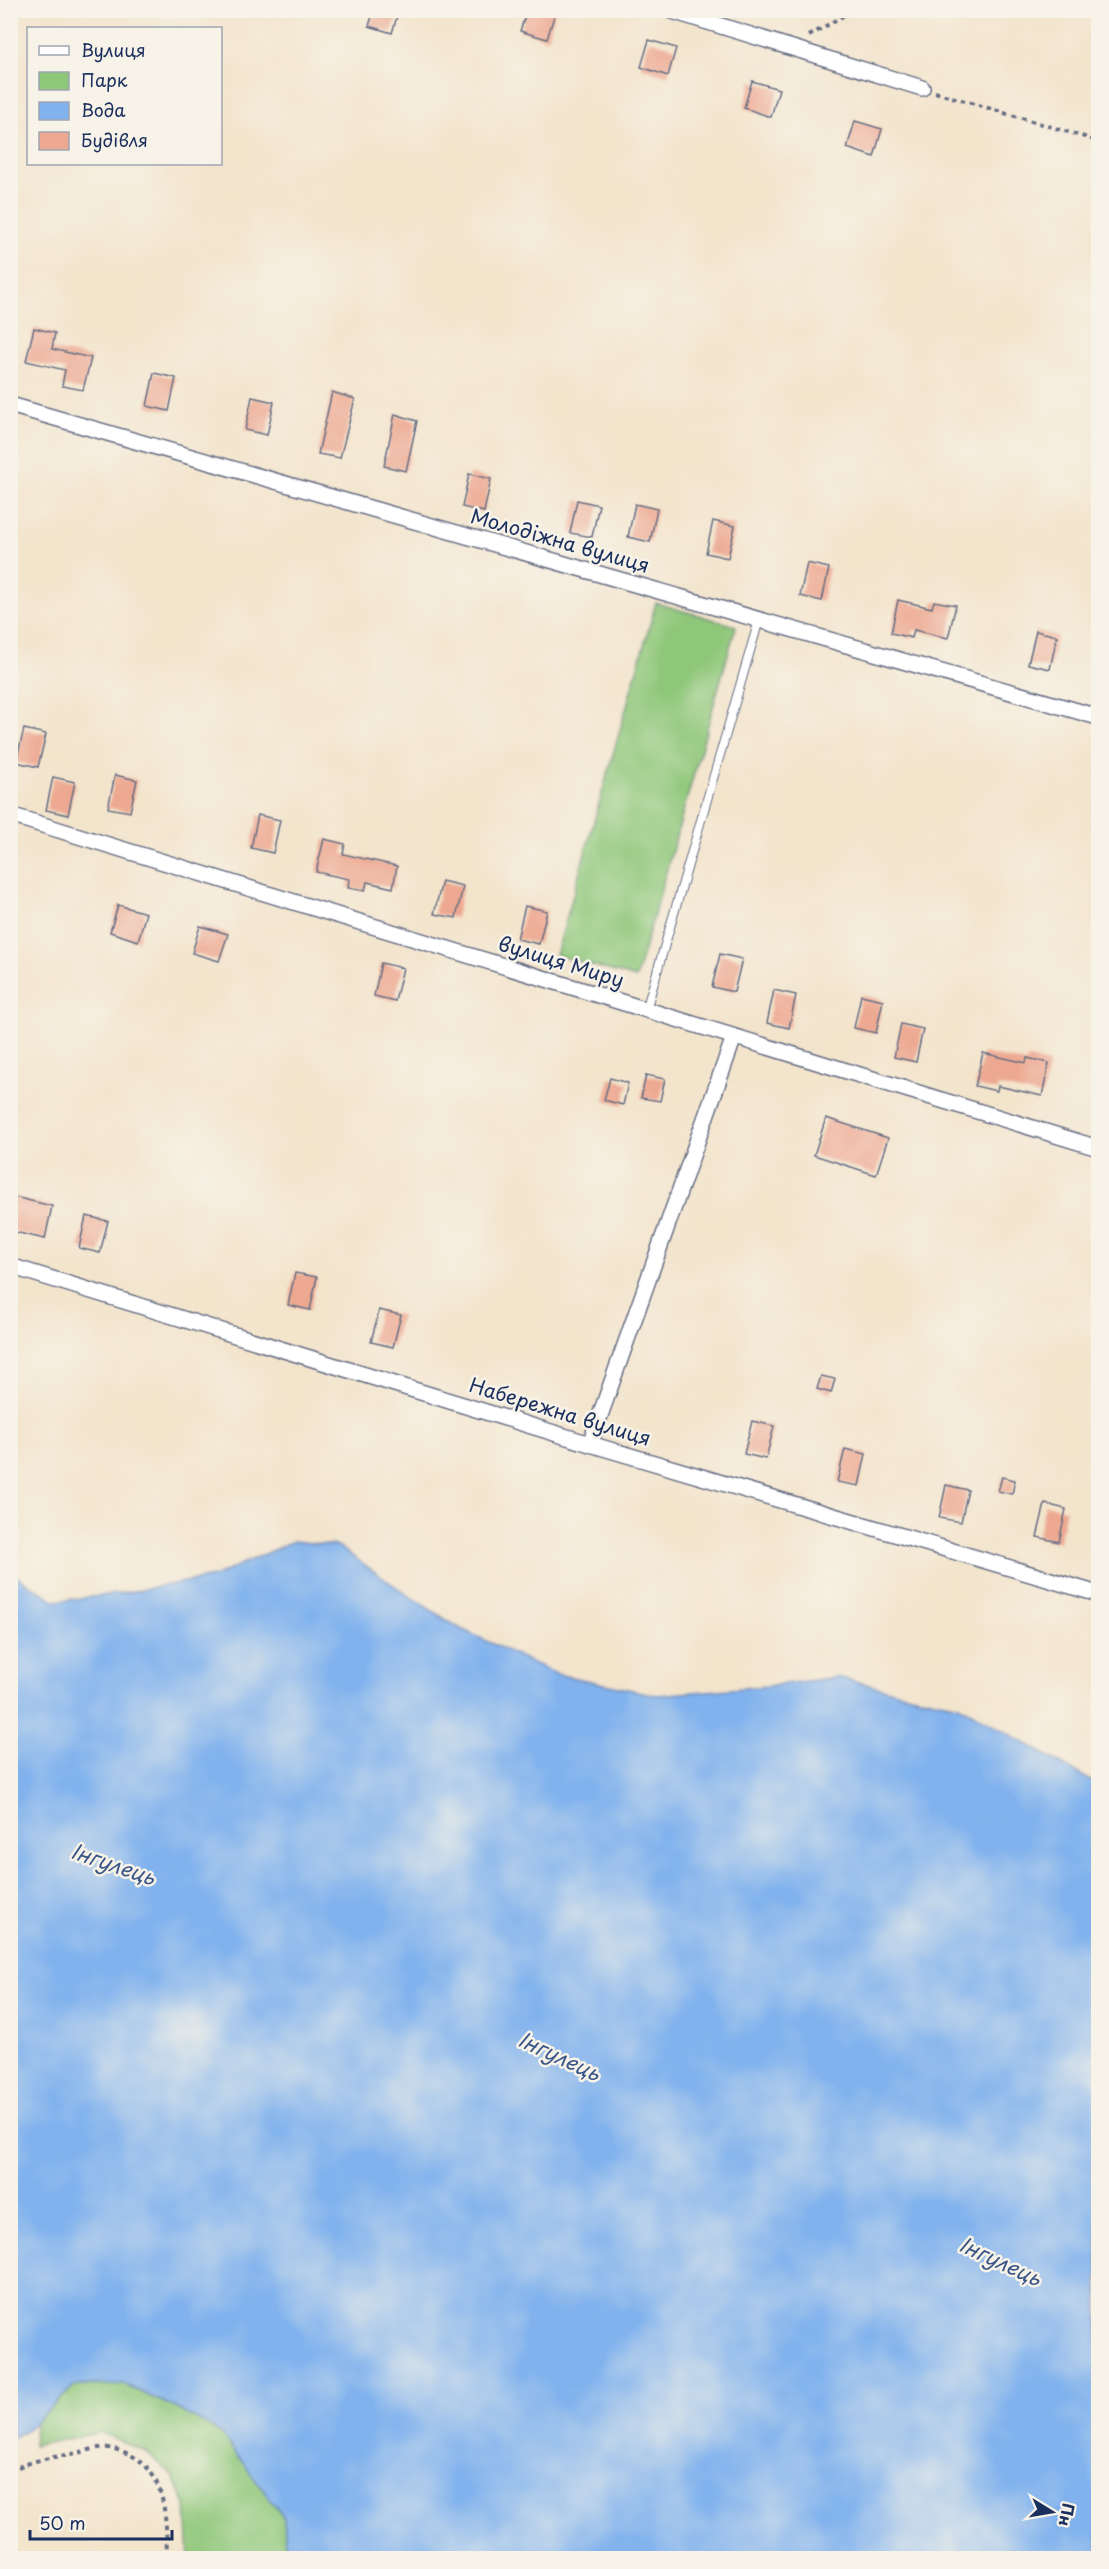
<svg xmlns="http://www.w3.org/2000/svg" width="1109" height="2569" font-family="'Playpen Sans',sans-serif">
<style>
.green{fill:#8fc77a;stroke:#557b6c;stroke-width:1.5}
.water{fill:#81b2ed;stroke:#4e70a6;stroke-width:1.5}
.building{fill:#eda891}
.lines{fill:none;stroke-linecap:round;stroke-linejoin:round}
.lane-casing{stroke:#676e84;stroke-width:10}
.street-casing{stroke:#676e84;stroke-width:18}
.path{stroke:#676e84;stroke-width:4;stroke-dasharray:4.5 4.5;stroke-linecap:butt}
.lane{stroke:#fff;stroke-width:8}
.street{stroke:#fff;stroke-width:15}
.labels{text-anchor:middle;stroke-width:5;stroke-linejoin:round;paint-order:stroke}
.street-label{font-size:20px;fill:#1b2f5e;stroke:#f7f3e8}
.water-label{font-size:21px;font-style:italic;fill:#3a5689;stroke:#f7f3e8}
</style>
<rect width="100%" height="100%" fill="#f7f3e8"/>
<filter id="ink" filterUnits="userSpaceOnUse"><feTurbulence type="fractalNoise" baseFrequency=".0167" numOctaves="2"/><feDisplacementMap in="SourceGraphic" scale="12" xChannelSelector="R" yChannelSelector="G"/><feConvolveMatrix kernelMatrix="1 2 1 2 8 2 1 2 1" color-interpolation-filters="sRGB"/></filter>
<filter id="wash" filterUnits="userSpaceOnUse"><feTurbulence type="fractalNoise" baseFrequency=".008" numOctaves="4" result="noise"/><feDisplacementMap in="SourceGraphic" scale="24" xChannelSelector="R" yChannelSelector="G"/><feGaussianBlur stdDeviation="1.35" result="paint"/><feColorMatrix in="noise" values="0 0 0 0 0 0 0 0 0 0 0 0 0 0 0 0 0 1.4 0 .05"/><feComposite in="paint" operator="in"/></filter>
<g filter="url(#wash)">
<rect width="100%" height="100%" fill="#f3e4cc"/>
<!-- green -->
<g class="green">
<path d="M656 603 736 626 636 978 556 955Z"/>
<path d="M122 2384 170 2405 220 2432 284 2518 287 2558H189L186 2505 173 2476 148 2453 100 2432 33 2446 35 2423 74 2386Z"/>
</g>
<!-- water -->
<path class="water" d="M293 1541 338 1546 412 1598 461 1629 556 1674 657 1695 768 1686 838 1677 901 1693 959 1705 1098 1785V2558H287L284 2518 220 2432 170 2405 123 2384 74 2386 35 2423 11 2440V1573L56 1601 116 1594 213 1577Z"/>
<g id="blocks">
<!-- building -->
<g class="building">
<path d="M374 10H399L392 33 369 26Z"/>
<path d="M527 10H556L547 39 520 31Z"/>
<path d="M649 40 676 48 668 76 641 67Z"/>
<path d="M752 81 779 89 771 117 744 108Z"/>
<path d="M855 121 882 129 874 157 847 148Z"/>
<path d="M34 328 55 333 52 349 91 358 83 390 62 386 65 370 26 361Z"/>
<path d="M154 373 176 378 169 411 147 406Z"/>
<path d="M332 392 355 399 340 458 318 454Z"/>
<path d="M252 397 274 402 267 435 245 430Z"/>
<path d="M395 414 417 421 406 471 384 466Z"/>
<path d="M469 474 491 479 484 512 462 507Z"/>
<path d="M577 500 599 505 592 537 570 533Z"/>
<path d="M635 504 657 509 650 542 628 537Z"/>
<path d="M713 521 735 526 728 558 706 553Z"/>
<path d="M807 563 829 568 822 601 800 596Z"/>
<path d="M898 600 932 608 934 601 956 605 948 638 914 630 912 638 891 633Z"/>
<path d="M1036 631 1057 636 1050 669 1028 664Z"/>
<path d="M24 729 46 734 38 767 16 762Z"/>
<path d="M115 775 137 780 130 812 108 808Z"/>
<path d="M53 777 75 782 68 815 46 810Z"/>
<path d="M258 815 280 820 273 853 251 848Z"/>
<path d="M324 839 345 844 343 854 397 866 393 888 367 882 365 891 348 888 349 879 316 872Z"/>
<path d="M442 881 463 886 456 918 434 914Z"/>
<path d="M118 905 146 913 138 941 110 932Z"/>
<path d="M525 906 547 911 539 944 517 939Z"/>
<path d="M200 926 228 934 219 961 192 953Z"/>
<path d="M720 954 742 959 734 992 712 987Z"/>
<path d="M381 963 403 968 395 1001 374 996Z"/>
<path d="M774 990 796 995 789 1028 767 1023Z"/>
<path d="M861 995 883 1000 876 1033 854 1028Z"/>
<path d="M901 1024 923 1029 916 1062 894 1057Z"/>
<path d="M983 1053 1026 1063 1027 1058 1049 1063 1042 1096 998 1086 997 1091 975 1086Z"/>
<path d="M646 1075 665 1079 660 1101 641 1098Z"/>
<path d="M610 1078 628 1083 623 1105 604 1100Z"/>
<path d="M826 1118 888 1138 876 1175 814 1155Z"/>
<path d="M10 1196 52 1206 45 1239 10 1231Z"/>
<path d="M86 1216 108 1221 100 1253 79 1248Z"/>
<path d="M295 1273 317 1277 310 1310 288 1305Z"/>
<path d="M379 1310 401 1315 393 1347 371 1342Z"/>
<path d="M821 1376 835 1379 831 1393 817 1389Z"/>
<path d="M752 1421 774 1426 766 1459 744 1454Z"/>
<path d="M845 1449 866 1454 859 1486 837 1482Z"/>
<path d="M1002 1477 1015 1480 1012 1494 998 1491Z"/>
<path d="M946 1485 968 1490 961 1522 939 1518Z"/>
<path d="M1045 1504 1066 1509 1059 1542 1037 1537Z"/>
</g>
</g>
</g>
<g filter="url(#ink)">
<use href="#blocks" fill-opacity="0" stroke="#676e84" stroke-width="1.5"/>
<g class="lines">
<!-- lane casing -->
<g class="lane-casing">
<path id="lane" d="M646 1010 759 620"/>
</g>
<!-- street casing -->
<g class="street-casing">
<g id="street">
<path d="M669 10 922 88"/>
<path d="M10 405 1098 717"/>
<path d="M10 815 1098 1148"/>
<path d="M10 1266 590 1444 1098 1594"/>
<path d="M590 1444 734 1037"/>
</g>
</g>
<!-- path -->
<g class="path">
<path d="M809 36 853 10"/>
<path d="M935 92 1098 141"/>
<path d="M10 2471C31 2460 54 2457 77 2453 87 2451 100 2446 109 2448 167 2458 166 2512 167 2558"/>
</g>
<!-- lane -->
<use href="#lane" class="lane"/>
<!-- street -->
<use href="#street" class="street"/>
</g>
</g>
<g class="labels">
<!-- street labels -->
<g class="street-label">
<text transform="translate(560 541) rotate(16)" y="7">Молодіжна вулиця</text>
<text transform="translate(561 962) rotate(17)" y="7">вулиця Миру</text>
<text transform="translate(560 1412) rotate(17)" y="7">Набережна вулиця</text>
</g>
<!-- water labels -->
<g class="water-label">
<text transform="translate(113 1865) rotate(19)" y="7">Інгулець</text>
<text transform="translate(559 2057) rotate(25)" y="7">Інгулець</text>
<text transform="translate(1000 2262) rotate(25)" y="7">Інгулець</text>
</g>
</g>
<!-- margin -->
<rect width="1109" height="2569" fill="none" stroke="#f7f3e8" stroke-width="36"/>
<!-- legend -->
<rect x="27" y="27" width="195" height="138" fill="#f7f3e8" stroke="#9fa5b1" stroke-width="1.5"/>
<rect x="39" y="46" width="30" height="9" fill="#ffffff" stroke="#9fa5b1" stroke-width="1.5"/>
<text x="81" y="57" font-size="18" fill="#1b2f5e">Вулиця</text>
<rect x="39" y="72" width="30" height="18" fill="#8fc77a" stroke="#9fa5b1" stroke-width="1.5"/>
<text x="81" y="87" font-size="18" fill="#1b2f5e">Парк</text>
<rect x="39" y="102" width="30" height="18" fill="#81b2ed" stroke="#9fa5b1" stroke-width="1.5"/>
<text x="81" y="117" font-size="18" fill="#1b2f5e">Вода</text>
<rect x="39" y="132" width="30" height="18" fill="#eda891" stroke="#9fa5b1" stroke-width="1.5"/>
<text x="81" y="147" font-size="18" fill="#1b2f5e">Будівля</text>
<!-- north arrow -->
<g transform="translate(1052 2512) rotate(101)" stroke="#f7f3e8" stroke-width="4.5" paint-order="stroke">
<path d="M0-4.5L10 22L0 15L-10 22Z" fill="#1b2f5e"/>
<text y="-9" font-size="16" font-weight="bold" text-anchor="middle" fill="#1b2f5e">Пн</text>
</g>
<!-- scale -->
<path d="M30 2530v9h142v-9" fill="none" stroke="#1b2f5e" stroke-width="3"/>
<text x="39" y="2530" font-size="18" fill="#1b2f5e" stroke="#f7f3e8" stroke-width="4.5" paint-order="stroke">50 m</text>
</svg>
